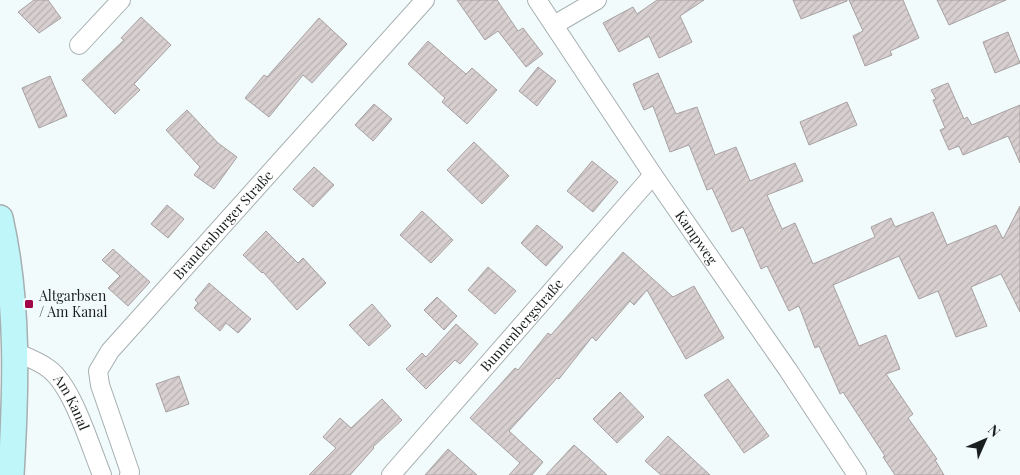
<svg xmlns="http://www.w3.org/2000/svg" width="1020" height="475" font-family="'Playfair Display',serif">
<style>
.building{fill:url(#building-hatch);stroke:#a8a0a1}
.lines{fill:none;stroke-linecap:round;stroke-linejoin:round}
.minor-casing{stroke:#a7afb0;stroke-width:20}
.secondary-casing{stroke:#a7afb0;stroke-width:28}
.minor{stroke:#fff;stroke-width:18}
.secondary{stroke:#bef6fa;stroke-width:25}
.poi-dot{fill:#a00648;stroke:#f2fbfc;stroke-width:2}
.labels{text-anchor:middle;stroke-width:5;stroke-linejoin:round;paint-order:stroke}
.street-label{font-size:14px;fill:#1b1e1e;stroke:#f2fbfc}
.poi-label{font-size:14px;fill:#1b1e1e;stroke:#f2fbfc;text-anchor:start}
</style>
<defs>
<pattern id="building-hatch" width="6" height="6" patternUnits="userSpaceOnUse" patternTransform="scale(1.25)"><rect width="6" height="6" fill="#d7cfd0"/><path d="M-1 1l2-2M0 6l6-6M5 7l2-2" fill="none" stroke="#b8b1b2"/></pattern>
</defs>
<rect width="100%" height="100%" fill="#f2fbfc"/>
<!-- building -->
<g class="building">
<path d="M34 0H48L61 18 39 33 18 12Z"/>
<path d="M457 0H497L518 31 523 28 543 54 526 67 498 31 485 40Z"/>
<path d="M657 0H704L680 16 692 42 659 58 649 36 619 52 603 23 633 7 637 14Z"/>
<path d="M793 0H847V1L801 19Z"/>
<path d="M849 0H903L919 38 890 51 892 55 865 66 853 36 863 31Z"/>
<path d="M937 0H1006L949 25Z"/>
<path d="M141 17 171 45 134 84 140 90 115 114 82 80 124 40 121 38Z"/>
<path d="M319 18 347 44 312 83 303 75 269 117 245 98 264 75 267 77Z"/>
<path d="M1008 32 1020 63 995 73 983 42Z"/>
<path d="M428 41 466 74 472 68 497 90 467 124 442 102 445 98 408 64Z"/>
<path d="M538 67 556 81 537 106 519 91Z"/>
<path d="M658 73 676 114 697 107 715 155 736 147 750 181 795 163 803 181 767 195 782 229 795 223 813 264 875 237 871 227 891 218 895 227 933 212 947 245 996 225 1003 239 1020 206V312L1001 274 971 287 987 326 956 337 938 291 919 299 899 256 833 285 859 346 886 335 900 369 886 374 913 414 908 418 937 459 935 460 944 475H895L883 457 885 456 843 392 840 394 819 346 815 348 799 306 789 311 767 266 761 269 743 227 732 232 712 188 707 190 689 145 670 152 653 106 644 110 633 84Z"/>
<path d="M50 76 67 116 39 128 22 88Z"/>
<path d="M948 83 964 119 967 117 972 125 1020 105V163L1008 136 963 155 959 146 949 150 940 130 945 128 933 100 936 99 931 90Z"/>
<path d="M847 102 857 125 809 145 800 122Z"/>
<path d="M374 104 392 119 373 141 355 125Z"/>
<path d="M187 110 218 143 237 157 214 189 194 175 200 167 166 130Z"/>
<path d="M474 142 509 176 482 204 447 170Z"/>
<path d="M592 161 618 182 593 212 567 191Z"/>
<path d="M314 167 334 185 313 207 293 189Z"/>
<path d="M167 205 184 219 168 238 151 224Z"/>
<path d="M422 211 453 240 431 263 400 235Z"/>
<path d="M537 225 563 247 546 266 521 243Z"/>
<path d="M266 231 298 263 303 258 326 283 297 310 263 272 262 273 243 255Z"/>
<path d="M113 249 150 282 128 306 108 288 120 276 102 260Z"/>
<path d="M623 252 673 297 694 286 724 338 686 359 647 290 634 305 630 301 596 341 592 337 559 379 557 378 509 431 543 462 532 475H509L520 463 470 418 515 368 518 370 548 333 551 335Z"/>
<path d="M488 267 516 291 495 314 468 290Z"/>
<path d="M209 283 251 319 238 333 226 323 220 331 194 308 198 303 195 300Z"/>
<path d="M437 297 457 316 444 330 424 310Z"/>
<path d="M372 304 391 326 369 346 349 325Z"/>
<path d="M456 324 478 344 460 364 455 360 426 389 406 369 422 353 426 357Z"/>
<path d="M179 376 189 404 166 412 156 384Z"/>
<path d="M728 379 769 436 744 453 704 395Z"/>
<path d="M620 392 644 417 617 443 593 419Z"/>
<path d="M382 399 402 420 373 447 374 448 350 475H309L336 448 323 437 340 418 351 428Z"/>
<path d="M668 436 710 475H661L645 461Z"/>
<path d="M574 445 590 459 607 475H546Z"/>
<path d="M448 449 477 475H425Z"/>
</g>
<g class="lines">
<!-- minor casing -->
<g class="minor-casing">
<g id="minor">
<path id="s1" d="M537 0 653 175 788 370 857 475"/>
<path d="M554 25 597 0"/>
<path d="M79 45 121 0"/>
<path id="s2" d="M15 352C27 357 39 361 49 369 73 387 90 446 102 475"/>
<path id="s3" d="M129 475 130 472 100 385 98 371 110 351 425 0"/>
<path id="s4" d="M391 475 653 175"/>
</g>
</g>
<!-- secondary casing -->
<g class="secondary-casing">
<path id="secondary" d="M0 218C19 302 16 389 11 475"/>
</g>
<!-- minor -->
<use href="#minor" class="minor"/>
<!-- secondary -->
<use href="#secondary" class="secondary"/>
</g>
<!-- markers -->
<rect class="poi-dot" x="24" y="299" width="10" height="10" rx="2.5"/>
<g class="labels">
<!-- street labels -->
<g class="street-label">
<text dy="5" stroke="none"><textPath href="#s3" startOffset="302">Brandenburger Straße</textPath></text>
<text dy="5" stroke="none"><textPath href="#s1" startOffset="286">Kampweg</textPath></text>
<text dy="5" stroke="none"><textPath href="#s4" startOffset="199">Bunnenbergstraße</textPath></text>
<text dy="5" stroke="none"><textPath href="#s2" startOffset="79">Am Kanal</textPath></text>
</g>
<!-- poi labels -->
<g class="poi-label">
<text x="39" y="301">Altgarbsen<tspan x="39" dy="16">/ Am Kanal</tspan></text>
</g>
</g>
<!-- north arrow -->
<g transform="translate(985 440) rotate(45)" stroke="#f2fbfc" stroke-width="4" paint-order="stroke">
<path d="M0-4L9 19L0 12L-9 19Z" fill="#1b1e1e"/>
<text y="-8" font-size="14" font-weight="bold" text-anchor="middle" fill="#1b1e1e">N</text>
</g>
</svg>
